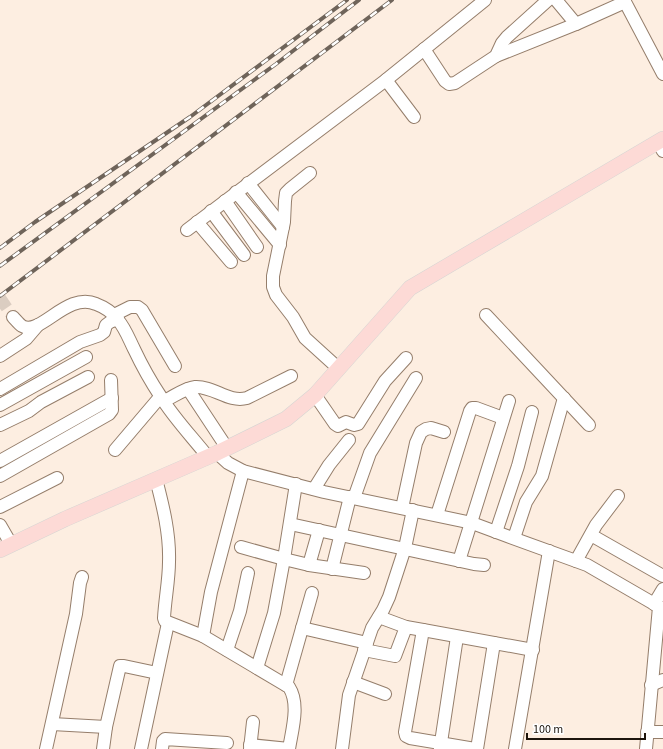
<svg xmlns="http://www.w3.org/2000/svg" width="663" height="749" font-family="'Source Sans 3',sans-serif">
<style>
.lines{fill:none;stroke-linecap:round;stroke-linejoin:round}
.minor-tunnel{stroke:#dbcdc1;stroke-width:12;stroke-dasharray:12 6;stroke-linecap:butt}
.minor-casing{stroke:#957e6b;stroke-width:14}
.major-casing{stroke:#d6d5d3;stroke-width:16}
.minor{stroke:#fff;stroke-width:12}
.major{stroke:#fddad6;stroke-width:15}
.rail-casing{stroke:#6f645a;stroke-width:4}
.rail{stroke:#fff;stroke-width:2.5;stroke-dasharray:8;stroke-linecap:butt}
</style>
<rect width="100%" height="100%" fill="#fdeee1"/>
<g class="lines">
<!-- minor-tunnel -->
<path class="minor-tunnel" d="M0 298 13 317"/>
<!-- minor casing -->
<g class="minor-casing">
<g id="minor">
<path d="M556 0 576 24"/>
<path d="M624 0 663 74"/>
<path d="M424 49 445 81 449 84 455 83 496 56 502 43 507 37 548 0"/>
<path d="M496 56 576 24 625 2"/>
<path d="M386 80 414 117"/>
<path d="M658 142 663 151"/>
<path d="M310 173 290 189 286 193 285 201 284 222 273 276V287L276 295 293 317 305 338 338 368"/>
<path d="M248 183 283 227"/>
<path d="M236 192 280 245"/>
<path d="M225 201 257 247"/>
<path d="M211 211 244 255"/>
<path d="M197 222 231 262"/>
<path d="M187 230 386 80 485 0"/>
<path d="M114 315 130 307H138L142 310 175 366"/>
<path d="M486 315 589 425"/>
<path d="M13 317C16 320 19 324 22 326 40 337 67 291 96 304 104 307 113 313 118 320 125 328 129 339 134 349 142 366 151 382 161 397 173 417 193 438 208 457"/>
<path d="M0 356 26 339 38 325"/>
<path d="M0 389 80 342 100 335 104 332 106 325 110 322 118 319"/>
<path d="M188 389 227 448"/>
<path d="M315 395 335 424 338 426 346 422 354 425 358 424 385 381 406 358"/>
<path d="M164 401C173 397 185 388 195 387 214 386 228 403 247 398L291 376"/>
<path d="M0 405 86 357"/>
<path d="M0 425 29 411 41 402 88 377"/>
<path d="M115 450 160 397"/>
<path d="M217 453 228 463 243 471 324 492 472 523 507 536 587 565 663 609"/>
<path d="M0 461 112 398"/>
<path d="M0 476 109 414 112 410 111 380"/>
<path d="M156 479C163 506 170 534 169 562 169 580 165 599 164 618L165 621 203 636 289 687C300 704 292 730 289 749"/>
<path d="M314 489 329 465 349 440"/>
<path d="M354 498 370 453 416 378"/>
<path d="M0 507 57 478"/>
<path d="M402 508 416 443 421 432 426 429 431 428 444 432"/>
<path d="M437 515 470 411 472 408H476L503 418"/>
<path d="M290 524 474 564 484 565"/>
<path d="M0 525 11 544"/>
<path d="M496 532 518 466 532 412"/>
<path d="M591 535 663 576"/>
<path d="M514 538 526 502 542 476 564 398"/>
<path d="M241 547 284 559 309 565 364 573"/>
<path d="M459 561 509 401"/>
<path d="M576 561 596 525 618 496"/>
<path d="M309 565 319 530"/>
<path d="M332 569 350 497"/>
<path d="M654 604 663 589"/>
<path d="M379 617 406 627 423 630 533 650"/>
<path d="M302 628 367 643"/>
<path d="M423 630 405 732 406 736 410 738 475 749"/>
<path d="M203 636 211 592 243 471"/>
<path d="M227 650 240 611 248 573"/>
<path d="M364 650 395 656 406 627"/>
<path d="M257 668 274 613 284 559 296 484"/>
<path d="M353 682 385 694"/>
<path d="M286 685 312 593"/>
<path d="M651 685 663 680"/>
<path d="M52 724 106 727"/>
<path d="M647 732H663"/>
<path d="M250 745 289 749"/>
<path d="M46 749 76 614 80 583 82 577"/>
<path d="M103 749 106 727 120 666H124L157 673"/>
<path d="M141 749 168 623"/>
<path d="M162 749 163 741 165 739 227 743"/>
<path d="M250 749 253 722"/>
<path d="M342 749 349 695 372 628 383 610 389 597 405 548 413 510"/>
<path d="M440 749 457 637"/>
<path d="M477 749 494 643"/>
<path d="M515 749 549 551"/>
<path d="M646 749 659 607"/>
</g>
</g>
<!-- major casing -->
<g class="major-casing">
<path id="major" d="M0 550 65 519 217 453 286 419 315 395 410 288 663 139"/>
</g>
<!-- minor -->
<use href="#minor" class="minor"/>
<!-- major -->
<use href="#major" class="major"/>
<!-- rail casing -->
<g class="rail-casing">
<g id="rail">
<path d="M0 248 35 222 190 117 347 0"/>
<path d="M0 266 276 64 359 0"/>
<path d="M0 296 392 0"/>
</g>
</g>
<!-- rail -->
<use href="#rail" class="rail"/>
</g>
<!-- scale -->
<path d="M527 733v6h118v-6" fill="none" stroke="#1d150d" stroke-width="2"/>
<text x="533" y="733" font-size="12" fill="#1d150d" stroke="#ffffff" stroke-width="3" paint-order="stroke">100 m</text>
</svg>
